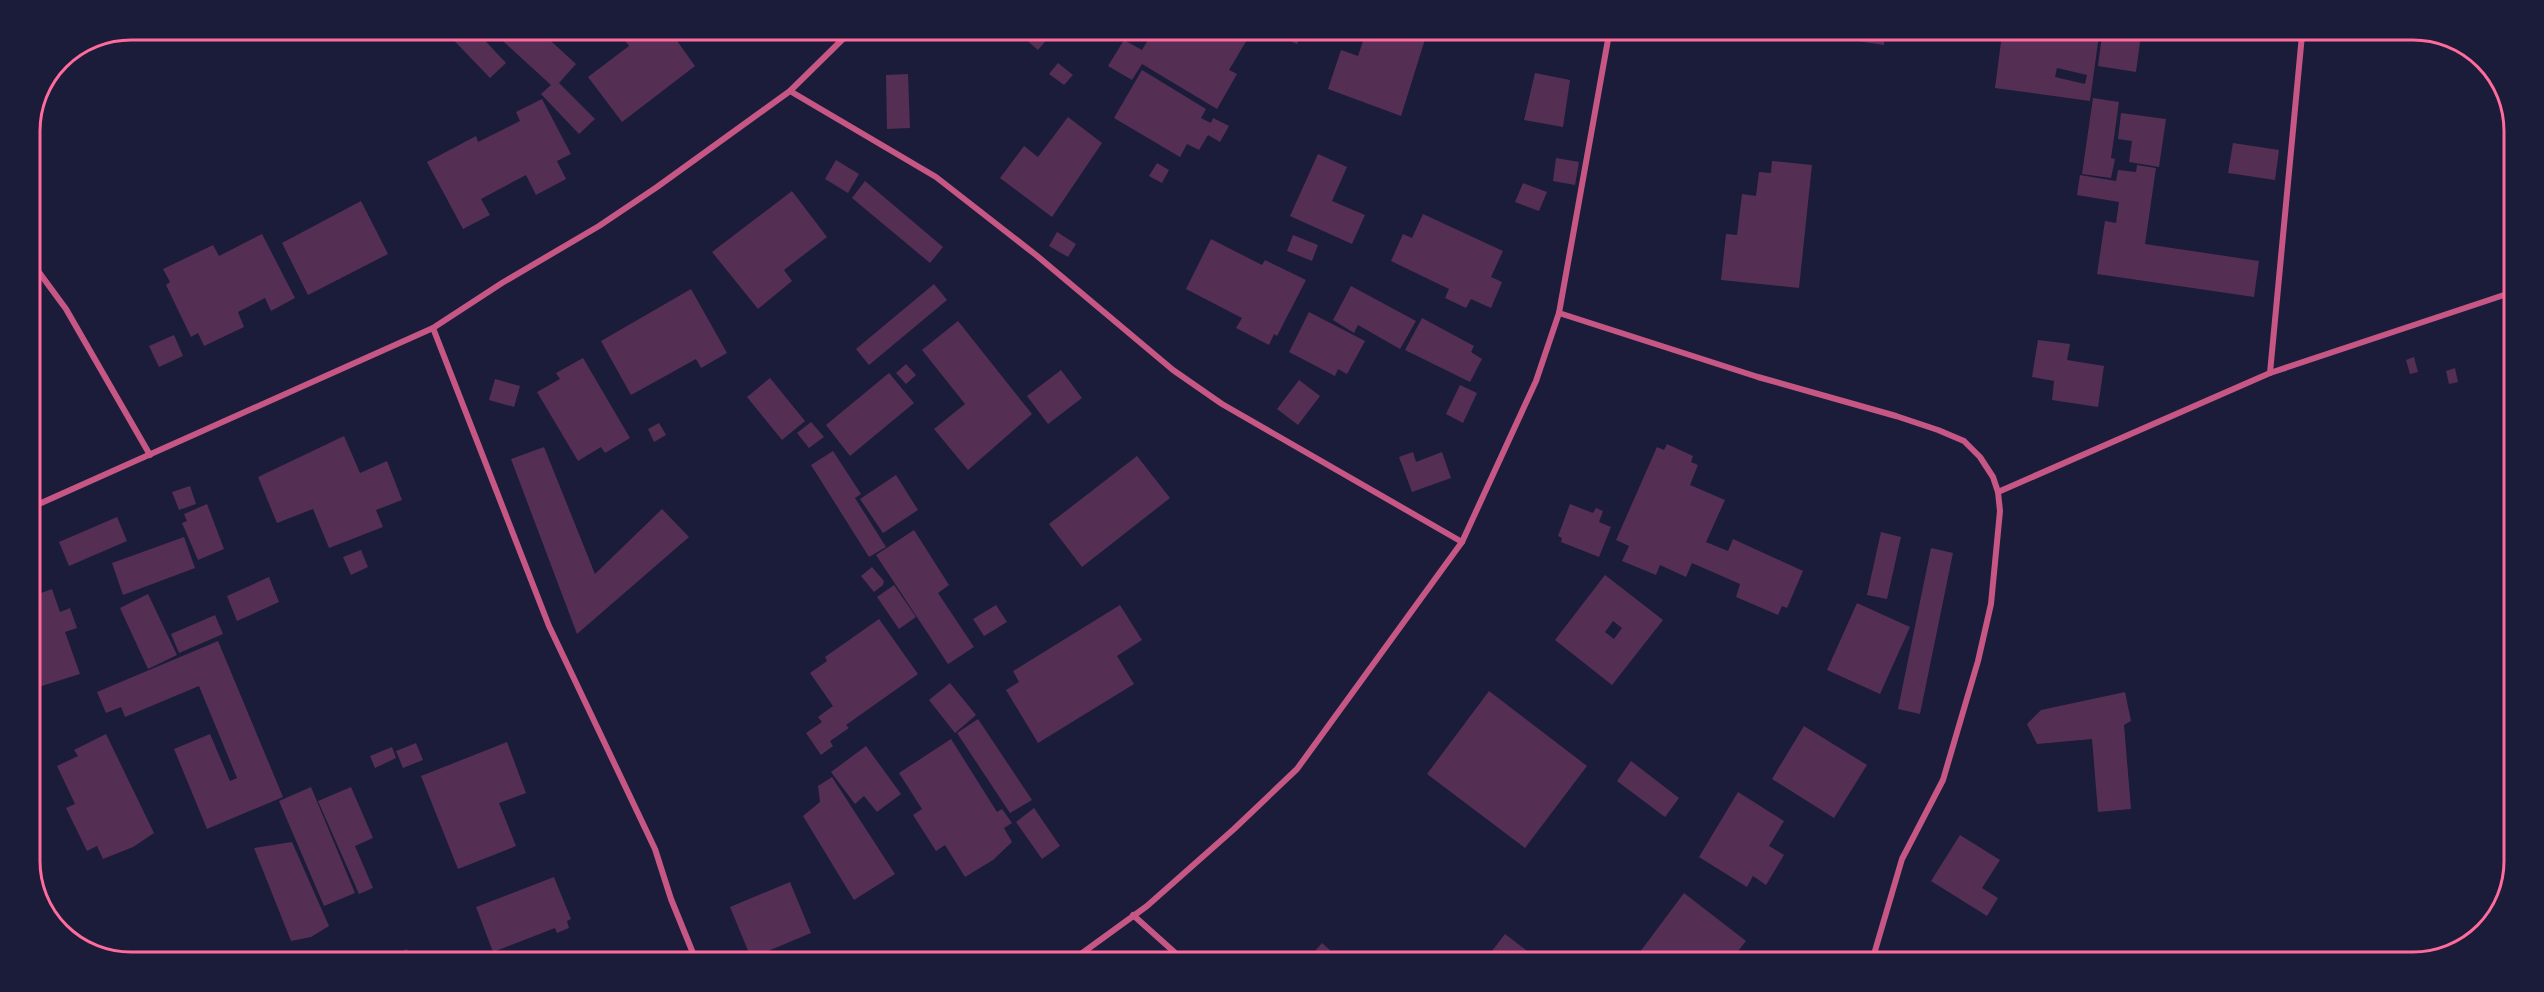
<svg xmlns="http://www.w3.org/2000/svg" width="2544" height="992" font-family="Ubuntu,sans-serif">
<style>
.building{fill:#542f53;fill-rule:evenodd}
.lines{fill:none;stroke-linecap:round;stroke-linejoin:round}
.minor{stroke:#c65784;stroke-width:6}
.rim{fill:none;stroke:#ff6b9d;stroke-width:3}
</style>
<rect width="100%" height="100%" fill="#1b1b3a"/>
<!-- building -->
<g class="building">
<path d="M445 31H476L506 63 490 78Z"/>
<path d="M492 31H540L576 64 559 83 595 119 579 134 541 94 551 85Z"/>
<path d="M623 31H670L695 66 622 122 588 77 629 46 620 34Z"/>
<path d="M1017 32H1053L1038 50Z"/>
<path d="M1145 32 1251 33 1229 70 1237 74 1217 109 1142 64 1132 80 1108 66 1124 40 1142 50 1151 35Z"/>
<path d="M1272 33H1302L1297 44Z"/>
<path d="M1356 33H1427L1401 116 1328 89 1341 50 1358 56 1364 38 1355 35Z"/>
<path d="M1830 34H1885L1884 45 1830 37Z"/>
<path d="M2002 34 2099 35 2090 101 1995 88ZM2057 68 2087 75 2085 84 2055 77Z"/>
<path d="M2102 35H2141L2136 72 2098 66Z"/>
<path d="M1058 63 1073 75 1064 85 1049 74Z"/>
<path d="M1142 70 1206 109 1201 118 1211 123 1213 118 1229 126 1220 142 1208 135 1199 150 1187 144 1180 157 1114 118Z"/>
<path d="M1535 73 1570 80 1563 127 1524 120Z"/>
<path d="M908 74 910 128 887 129 886 75Z"/>
<path d="M2093 98 2119 102 2111 158 2115 159 2111 178 2082 174Z"/>
<path d="M542 99 571 154 557 161 566 179 536 195 526 175 481 199 490 215 463 229 427 162 476 136 478 142 520 121 516 112Z"/>
<path d="M2121 113 2166 119 2159 167 2129 162 2132 141 2118 139Z"/>
<path d="M1068 117 1102 143 1052 217 1000 178 1024 146 1038 157Z"/>
<path d="M2233 143 2279 150 2275 180 2228 173Z"/>
<path d="M1318 154 1347 167 1332 201 1365 215 1352 244 1290 216Z"/>
<path d="M1556 158 1579 162 1575 185 1553 181Z"/>
<path d="M836 160 859 174 848 193 825 179Z"/>
<path d="M1772 161 1812 165 1799 288 1721 280 1726 234 1737 235 1742 194 1756 196 1759 172 1771 173Z"/>
<path d="M1157 163 1169 170 1162 183 1149 176Z"/>
<path d="M2137 165 2156 168 2145 244 2259 261 2254 297 2097 274 2105 221 2116 223 2119 202 2077 195 2080 175 2116 181 2118 170 2136 172Z"/>
<path d="M865 181 943 247 930 263 852 198Z"/>
<path d="M1523 183 1547 192 1539 211 1515 202Z"/>
<path d="M792 191 827 237 784 270 792 281 758 309 712 252Z"/>
<path d="M361 201 388 254 308 295 282 243Z"/>
<path d="M1423 214 1503 251 1491 277 1502 282 1491 308 1471 299 1466 308 1445 298 1449 289 1391 261 1403 234 1412 238Z"/>
<path d="M1057 232 1076 244 1068 257 1049 246Z"/>
<path d="M262 234 295 298 271 311 265 298 238 312 244 327 204 346 198 333 191 337 166 285 170 282 163 269 213 245 219 256Z"/>
<path d="M1293 235 1318 245 1312 261 1287 251Z"/>
<path d="M1211 239 1262 265 1265 260 1306 280 1277 336 1274 334 1269 345 1236 328 1242 318 1186 289Z"/>
<path d="M934 284 947 300 869 365 856 349Z"/>
<path d="M1351 286 1416 321 1400 349 1358 325 1354 333 1333 320Z"/>
<path d="M691 289 727 353 701 368 696 359 631 395 601 341Z"/>
<path d="M1309 312 1365 341 1347 374 1338 369 1335 376 1289 352Z"/>
<path d="M1422 318 1474 346 1471 352 1482 359 1470 382 1405 350Z"/>
<path d="M958 321 1032 414 968 470 934 429 965 404 922 350Z"/>
<path d="M174 335 183 356 159 367 149 346Z"/>
<path d="M2038 340 2070 344 2067 360 2104 366 2098 407 2052 400 2054 381 2032 377Z"/>
<path d="M2414 357 2418 372 2410 374 2406 360Z"/>
<path d="M583 358 630 438 605 453 601 447 578 461 537 392 560 379 556 373Z"/>
<path d="M906 364 916 375 906 384 896 373Z"/>
<path d="M2455 368 2458 382 2449 384 2446 371Z"/>
<path d="M1061 370 1082 398 1048 424 1027 396Z"/>
<path d="M889 373 914 403 850 456 826 425Z"/>
<path d="M770 378 805 421 782 440 747 397Z"/>
<path d="M495 379 520 386 514 407 489 400Z"/>
<path d="M1299 380 1320 396 1298 425 1277 409Z"/>
<path d="M1460 385 1477 393 1463 423 1446 414Z"/>
<path d="M811 422 824 437 809 448 797 433Z"/>
<path d="M659 423 666 435 654 442 648 429Z"/>
<path d="M344 436 360 473 387 461 402 500 376 510 383 527 329 548 313 509 277 523 258 477Z"/>
<path d="M1667 444 1693 456 1691 462 1698 465 1690 485 1725 500 1706 542 1728 551 1733 539 1803 571 1787 608 1782 606 1778 615 1736 597 1740 584 1692 563 1686 577 1660 565 1656 575 1622 561 1629 546 1616 540 1657 447 1664 450Z"/>
<path d="M544 447 595 574 662 509 689 537 577 634 511 459Z"/>
<path d="M833 451 861 494 855 498 886 547 869 557 811 465Z"/>
<path d="M1413 452 1416 462 1442 452 1451 478 1412 492 1399 457Z"/>
<path d="M1137 456 1170 498 1082 567 1049 524Z"/>
<path d="M896 475 918 510 883 533 860 499Z"/>
<path d="M190 486 196 504 179 510 172 492Z"/>
<path d="M207 504 224 549 198 560 182 523 187 521 184 514Z"/>
<path d="M1570 504 1593 513 1596 508 1603 511 1599 522 1611 527 1599 557 1561 542 1562 538 1558 536Z"/>
<path d="M117 517 127 541 69 566 59 542Z"/>
<path d="M914 530 949 585 938 593 974 647 948 664 876 555Z"/>
<path d="M1881 532 1901 537 1887 599 1867 595Z"/>
<path d="M184 537 195 568 123 595 112 563Z"/>
<path d="M1931 548 1953 553 1920 714 1898 709Z"/>
<path d="M361 550 368 567 351 575 343 557Z"/>
<path d="M872 567 884 581 883 585 874 592 861 576Z"/>
<path d="M1605 575 1663 620 1612 685 1555 640ZM1613 621 1622 628 1614 639 1605 632Z"/>
<path d="M269 577 279 602 237 621 227 596Z"/>
<path d="M894 585 916 617 899 629 877 597Z"/>
<path d="M52 589 60 612 70 608 77 628 65 632 80 674 32 689 30 683V597Z"/>
<path d="M148 594 177 655 148 669 120 608Z"/>
<path d="M1857 603 1910 627 1880 694 1827 670Z"/>
<path d="M996 605 1007 622 984 636 973 619Z"/>
<path d="M1120 605 1142 640 1117 656 1134 684 1038 743 1006 690 1019 682 1013 671Z"/>
<path d="M215 615 223 634 179 653 171 634Z"/>
<path d="M879 619 918 674 846 725 849 728 830 741 833 746 821 755 806 733 822 722 818 717 833 706 810 673 827 661 825 657Z"/>
<path d="M218 641 283 797 207 829 174 749 210 734 230 781 237 778 199 686 125 717 121 707 106 713 97 692Z"/>
<path d="M950 683 976 715 955 733 929 700Z"/>
<path d="M1489 691 1587 766 1525 848 1427 774Z"/>
<path d="M2125 692 2131 721 2124 725 2131 809 2098 812 2092 739 2037 744 2027 724 2041 710Z"/>
<path d="M978 719 1032 800 1010 813 957 733Z"/>
<path d="M1804 726 1867 765 1834 818 1772 779Z"/>
<path d="M106 734 154 833 133 847 103 859 97 846 87 851 66 808 75 804 57 766 78 756 74 750Z"/>
<path d="M951 739 997 812 1002 809 1012 823 1004 828 1012 842 993 860 965 877 945 845 936 851 913 815 922 809 899 773Z"/>
<path d="M507 742 526 793 499 803 516 846 458 869 421 776Z"/>
<path d="M416 743 423 760 403 768 396 751Z"/>
<path d="M866 746 901 794 877 812 864 796 855 804 831 772Z"/>
<path d="M392 747 396 758 375 768 370 756Z"/>
<path d="M1631 761 1679 798 1665 817 1617 781Z"/>
<path d="M832 777 895 874 854 900 803 816 820 802 818 786Z"/>
<path d="M311 787 355 893 324 906 279 801Z"/>
<path d="M351 787 373 838 355 846 373 888 359 894 318 801Z"/>
<path d="M1738 792 1784 821 1769 846 1784 855 1766 885 1753 876 1747 887 1699 857Z"/>
<path d="M1034 808 1060 846 1042 859 1016 822Z"/>
<path d="M1960 835 2000 860 1982 888 1998 898 1987 916 1931 881Z"/>
<path d="M292 842 329 926 311 937 291 941 254 848Z"/>
<path d="M554 877 571 919 567 921 569 928 557 933 555 928 493 952 476 907Z"/>
<path d="M790 882 811 933 751 958 730 907Z"/>
<path d="M1684 893 1746 941 1731 960H1634Z"/>
<path d="M1505 934 1539 960H1485Z"/>
<path d="M1322 943 1340 959H1308Z"/>
<path d="M407 949 411 957H388Z"/>
</g>
<g class="lines">
<!-- minor -->
<g class="minor">
<path d="M790 91 936 177 1036 255 1173 370 1222 404 1462 542"/>
<path d="M30 260 66 309 150 455"/>
<path d="M1559 313 1758 377 1896 416 1938 430 1964 441 1980 457 1993 477 1998 492 2000 511 1991 604 1978 661 1943 780 1902 859 1872 961"/>
<path d="M433 328 549 626 655 849 671 899 695 958"/>
<path d="M2270 373 2302 35"/>
<path d="M1998 492 2270 373 2513 292"/>
<path d="M30 508 433 328 502 283 599 226 657 187 790 91 850 32"/>
<path d="M1133 915 1182 959"/>
<path d="M1074 959 1147 906 1234 829 1297 769 1462 542 1536 381 1559 313 1609 34"/>
</g>
</g>
<!-- crop -->
<path d="M0 0H2544V992H0ZM131 40H2413A91 91 0 0 1 2504 131V861A91 91 0 0 1 2413 952H131A91 91 0 0 1 40 861V131A91 91 0 0 1 131 40Z" fill="#1b1b3a" fill-rule="evenodd"/>
<path class="rim" d="M131 40H2413A91 91 0 0 1 2504 131V861A91 91 0 0 1 2413 952H131A91 91 0 0 1 40 861V131A91 91 0 0 1 131 40Z"/>
</svg>
